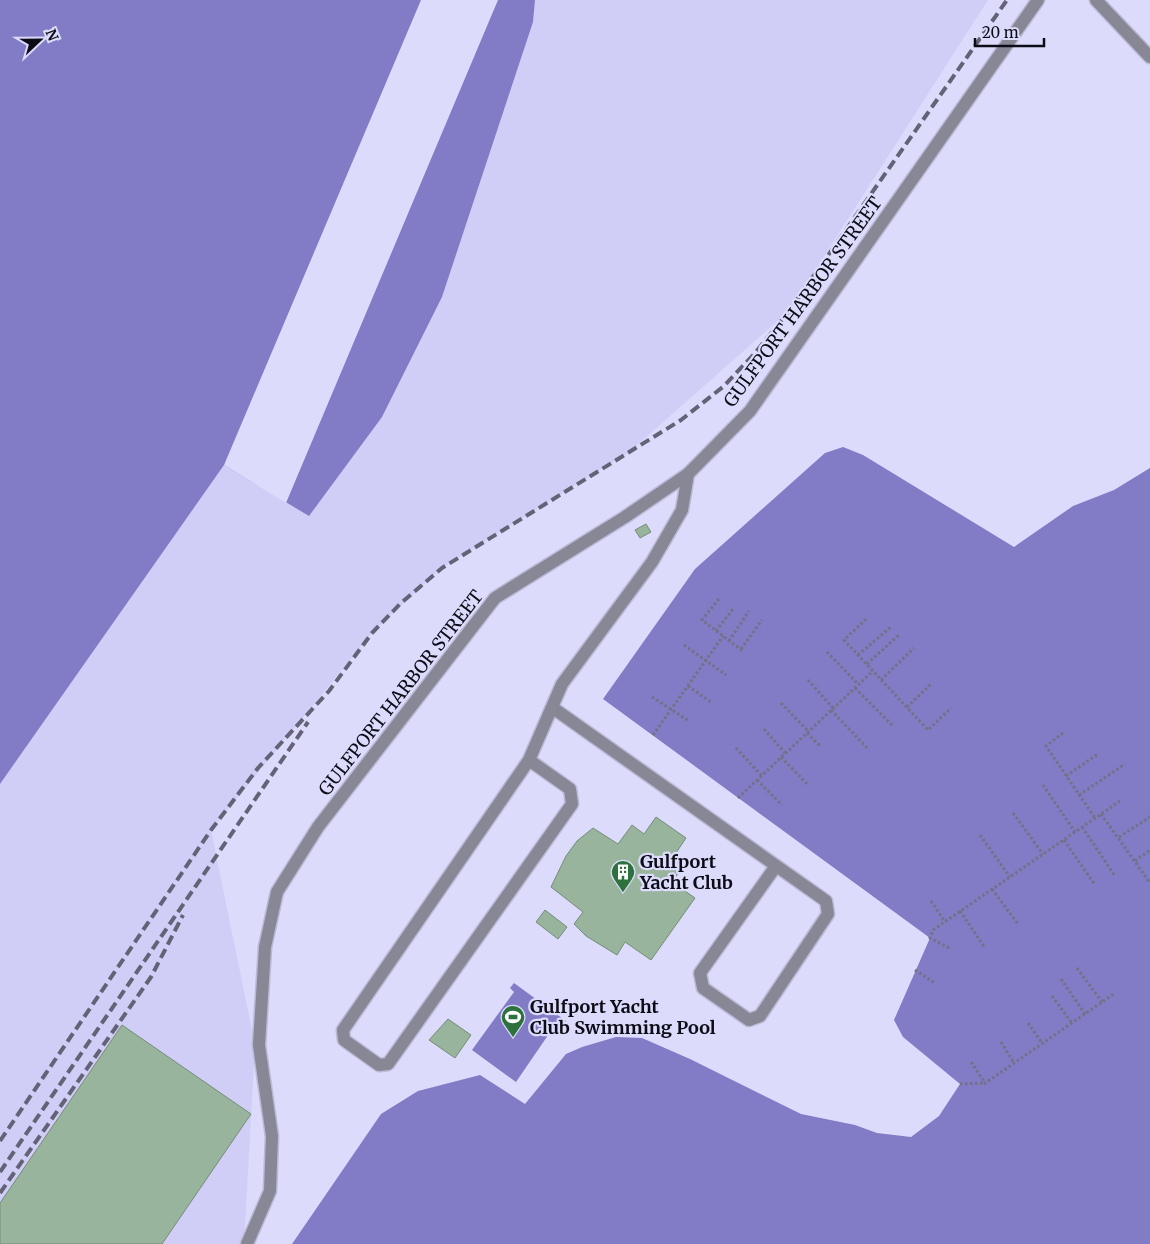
<svg xmlns="http://www.w3.org/2000/svg" width="1150" height="1244" font-family="Merriweather,serif">
<style>
.built{fill:#d0cef6}
.water{fill:#827bc5}
.pier{fill:#dcdbfb}
.building{fill:#99b49c;stroke:#748d77}
.lines{fill:none;stroke-linecap:round;stroke-linejoin:round}
.lane-casing{stroke:#bbbad6;stroke-width:15}
.street-casing{stroke:#bbbad6;stroke-width:15}
.path{stroke:#727287;stroke-width:3;stroke-dasharray:2.5 2.5;stroke-linecap:butt}
.lane{stroke:#888795;stroke-width:12}
.street{stroke:#888795;stroke-width:12}
.rail{stroke:#636276;stroke-width:4;stroke-dasharray:10 5;stroke-linecap:butt}
.labels{text-anchor:middle;stroke-width:4.5;stroke-linejoin:round;paint-order:stroke}
.street-label{font-size:18px;fill:#0c0c16;stroke:#dcdbfb}
.poi-label{font-size:18px;font-weight:bold;fill:#0c0c16;stroke:#dcdbfb;text-anchor:start}
</style>
<rect width="100%" height="100%" fill="#dcdbfb"/>
<!-- built -->
<path class="built" d="M535 0H988L789 311 628 453 442 568 372 633 211 830 255 1045 244 1244H0V784L224 465 382 417 442 297 533 22Z"/>
<!-- water -->
<g class="water">
<path d="M0 0H535L533 22 442 297 382 417 309 516 224 465 0 784Z"/>
<path d="M843 447 863 455 1014 547 1073 506 1114 490 1150 468V1244H292L381 1114 418 1091 480 1075 525 1104 566 1054 582 1047 616 1037 642 1038 690 1059 801 1114 855 1125 877 1133 911 1137 939 1116 960 1084 903 1037 894 1020 930 938 603 699 695 569 825 453Z"/>
<path d="M514 983 566 1021 562 1026 557 1022 516 1082 472 1050 514 992 510 988Z"/>
</g>
<!-- pier -->
<path class="pier" d="M421 0H498L286 503 224 465Z"/>
<!-- building -->
<g class="building">
<path d="M646 524 651 532 640 538 635 530Z"/>
<path d="M656 817 686 838 674 856 685 863 672 882 695 898 651 960 625 942 617 955 586 936 574 924 583 912 551 887 566 856 577 841 593 828 618 844 632 825 644 834Z"/>
<path d="M545 910 567 927 558 939 536 922Z"/>
<path d="M448 1019 471 1035 455 1058 429 1040Z"/>
<path d="M122 1025 251 1114 162 1244H0V1203Z"/>
</g>
<g class="lines">
<!-- lane casing -->
<g class="lane-casing">
<g id="lane">
<path d="M553 708 826 901 828 914 760 1016 749 1020 703 988 700 973 776 866"/>
<path d="M529 760 570 789 572 804 388 1064 379 1065 344 1040 343 1030 529 760 562 684 652 562 682 510 688 474"/>
<path d="M247 1244 270 1191 272 1136 259 1045 265 947 277 892 318 827 495 598 625 517 688 474"/>
</g>
</g>
<!-- street casing -->
<g class="street-casing">
<g id="street">
<path d="M1096 0 1150 57"/>
<path d="M688 474 750 411 1038 0"/>
</g>
</g>
<!-- path -->
<g class="path">
<path d="M719 599 702 620 744 652"/>
<path d="M866 619 844 640 928 730 951 708"/>
<path d="M716 631 733 609"/>
<path d="M729 641 749 611"/>
<path d="M684 645 726 675"/>
<path d="M741 649 762 620"/>
<path d="M827 652 858 684"/>
<path d="M858 655 892 626"/>
<path d="M867 664 900 634"/>
<path d="M808 680 833 708"/>
<path d="M881 680 914 648"/>
<path d="M688 686 712 703"/>
<path d="M855 688 894 727"/>
<path d="M652 697 689 721"/>
<path d="M781 703 808 731"/>
<path d="M907 707 932 683"/>
<path d="M831 710 869 750"/>
<path d="M764 729 785 753"/>
<path d="M807 733 821 747"/>
<path d="M1063 733 1046 746 1095 818"/>
<path d="M653 735 723 636"/>
<path d="M736 748 762 776"/>
<path d="M781 757 807 784"/>
<path d="M1066 776 1098 754"/>
<path d="M757 780 782 805"/>
<path d="M1043 785 1075 832"/>
<path d="M1079 795 1125 764"/>
<path d="M738 798 873 671"/>
<path d="M1013 813 1043 854"/>
<path d="M1101 814 1150 883"/>
<path d="M1082 827 1115 876"/>
<path d="M980 835 1010 877"/>
<path d="M1119 837 1150 817"/>
<path d="M1064 840 1095 885"/>
<path d="M1135 861 1150 850"/>
<path d="M992 889 1018 924"/>
<path d="M931 901 945 922"/>
<path d="M960 911 985 948"/>
<path d="M949 948 930 938 933 930 1120 801"/>
<path d="M1077 968 1102 1002"/>
<path d="M915 970 935 983"/>
<path d="M1061 979 1085 1014"/>
<path d="M1052 996 1072 1023"/>
<path d="M1028 1023 1042 1043"/>
<path d="M1001 1042 1014 1063"/>
<path d="M971 1062 985 1083"/>
<path d="M960 1084 985 1083"/>
<path d="M984 1084 1115 993"/>
</g>
<!-- lane -->
<use href="#lane" class="lane"/>
<!-- street -->
<use href="#street" class="street"/>
<!-- rail -->
<g class="rail">
<path d="M0 1141 211 830 258 768 329 691 372 633 400 604 442 568 681 420 724 386 755 353 789 311 1007 0"/>
<path d="M0 1172 308 722"/>
<path d="M0 1193 151 977 183 915"/>
</g>
</g>
<!-- icons -->
<defs>
<g id="building-pin" transform="scale(1.25)"><path d="M0 17L-7.5 6A9.5 9.5 0 1 1 7.5 6Z" fill="#2d723d" stroke="#dcdbfb"/><path d="M-4-6H4V6H1V3H-1V6H-4ZM-2.5-4.3h1.7v1.8h-1.7ZM.8-4.3h1.7v1.8H.8ZM-2.5-1h1.7V.8h-1.7ZM.8-1h1.7V.8H.8Z" fill="#fff"/></g>
<g id="stadium-pin" transform="scale(1.25)"><path d="M0 17L-7.5 6A9.5 9.5 0 1 1 7.5 6Z" fill="#2d723d" stroke="#dcdbfb"/><path d="M0-5a6.5 5 0 1 0 0 10a6.5 5 0 1 0 0-10ZM-3.5-1.8h7v3.6h-7Z" fill="#fff"/></g>
</defs>
<g fill-rule="evenodd">
<use href="#building-pin" x="623" y="872"/>
<use href="#stadium-pin" x="513" y="1017"/>
</g>
<g class="labels">
<!-- street labels -->
<g class="street-label">
<text transform="translate(803 302) rotate(-54)" y="6">GULFPORT HARBOR STREET</text>
<text transform="translate(401 693) rotate(-52)" y="6">GULFPORT HARBOR STREET</text>
</g>
<!-- poi labels -->
<g class="poi-label">
<text x="640" y="868">Gulfport<tspan x="640" dy="21">Yacht Club</tspan></text>
<text x="530" y="1013">Gulfport Yacht<tspan x="530" dy="21">Club Swimming Pool</tspan></text>
</g>
</g>
<!-- north arrow -->
<g transform="translate(40 40) rotate(68)" stroke="#dcdbfb" stroke-width="4" paint-order="stroke">
<path d="M0-4L9 19L0 12L-9 19Z" fill="#0c0c16"/>
<text y="-8" font-size="14" font-weight="bold" text-anchor="middle" fill="#0c0c16">N</text>
</g>
<!-- scale -->
<path d="M975 38v8h69v-8" fill="none" stroke="#0c0c16" stroke-width="2.5"/>
<text x="982" y="38" font-size="15" fill="#0c0c16" stroke="#dcdbfb" stroke-width="4" paint-order="stroke">20 m</text>
</svg>
